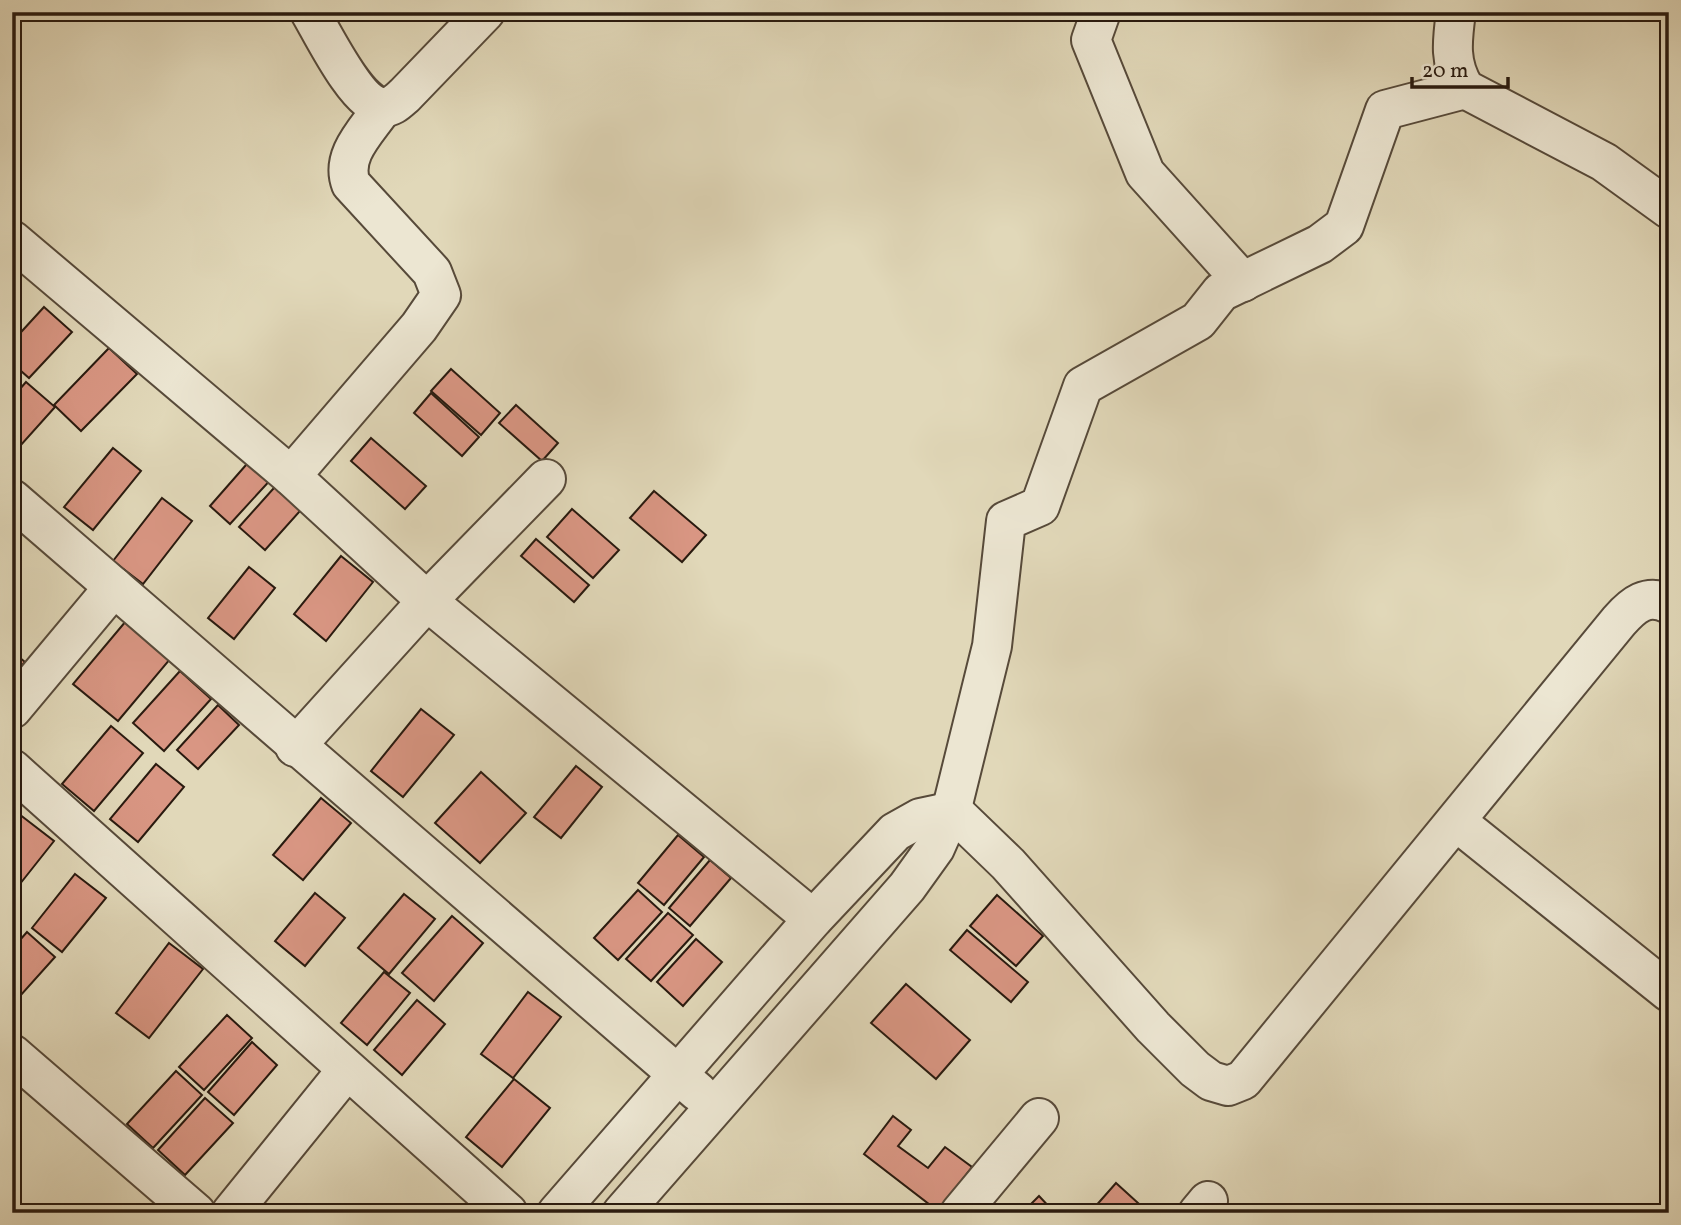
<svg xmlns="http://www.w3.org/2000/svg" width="1681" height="1225" font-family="Vollkorn,serif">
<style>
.building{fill:#d99683;stroke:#291a0f;stroke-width:2}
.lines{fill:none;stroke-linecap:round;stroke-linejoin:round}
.minor-casing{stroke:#574a3a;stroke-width:42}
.minor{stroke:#ece6d2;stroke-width:38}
</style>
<rect width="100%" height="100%" fill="#e1d8b9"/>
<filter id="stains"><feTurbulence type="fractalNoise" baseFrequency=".00286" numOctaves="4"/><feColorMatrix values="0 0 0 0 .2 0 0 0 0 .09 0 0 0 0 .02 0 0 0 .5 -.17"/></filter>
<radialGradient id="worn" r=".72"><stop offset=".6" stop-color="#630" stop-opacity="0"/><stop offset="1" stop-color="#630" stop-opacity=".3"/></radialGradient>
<!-- building -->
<g class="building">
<path d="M44 307 72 332 29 378 12 363V342Z"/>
<path d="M109 348 137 374 81 431 54 405Z"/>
<path d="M451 369 500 413 481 435 431 391Z"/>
<path d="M26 382 55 407 12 455V398Z"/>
<path d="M431 393 479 437 462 456 414 413Z"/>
<path d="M516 405 558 443 542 461 499 423Z"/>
<path d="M371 438 426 486 405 509 351 461Z"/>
<path d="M113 448 141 471 93 530 64 507Z"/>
<path d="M253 457 274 476 230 524 210 506Z"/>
<path d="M282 479 308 502 265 550 239 527Z"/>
<path d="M654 491 706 535 682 562 630 518Z"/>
<path d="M162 498 192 521 143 584 113 561Z"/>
<path d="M572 509 619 550 593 578 547 537Z"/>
<path d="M536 539 589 585 574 602 521 556Z"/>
<path d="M341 556 373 582 326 641 294 614Z"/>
<path d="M249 567 275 588 234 639 208 618Z"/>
<path d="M126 621 171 658 118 721 73 684Z"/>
<path d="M12 651 25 662 12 677Z"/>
<path d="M180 671 211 699 164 751 133 723Z"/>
<path d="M218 705 239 725 198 769 177 750Z"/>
<path d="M421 709 454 735 403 797 371 771Z"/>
<path d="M111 726 143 753 94 811 62 784Z"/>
<path d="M156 764 184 787 138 842 110 819Z"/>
<path d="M576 766 602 787 561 838 534 817Z"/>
<path d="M481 772 526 813 480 863 435 823Z"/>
<path d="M321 798 351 823 303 880 273 855Z"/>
<path d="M19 814 54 841 12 894V824Z"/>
<path d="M678 835 704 857 664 905 638 883Z"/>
<path d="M710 860 731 878 690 926 669 908Z"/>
<path d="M75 874 106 898 62 952 32 928Z"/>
<path d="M638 890 662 912 618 960 594 938Z"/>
<path d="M315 893 345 918 305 966 275 941Z"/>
<path d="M404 894 435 919 389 974 358 948Z"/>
<path d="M997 895 1043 936 1016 966 970 926Z"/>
<path d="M668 913 693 935 651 981 626 959Z"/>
<path d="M452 916 483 943 434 1001 402 973Z"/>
<path d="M967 930 1028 982 1011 1002 950 950Z"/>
<path d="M27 932 55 957 12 1005V949Z"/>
<path d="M696 939 722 962 683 1006 657 982Z"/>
<path d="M169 943 203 969 149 1038 116 1013Z"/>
<path d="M384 972 410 993 367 1045 341 1023Z"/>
<path d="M906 984 970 1040 936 1079 871 1023Z"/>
<path d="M528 992 561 1017 513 1078 481 1054Z"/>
<path d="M417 1000 445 1024 402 1075 374 1050Z"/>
<path d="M227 1015 252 1038 204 1090 179 1067Z"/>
<path d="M252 1042 277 1065 234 1115 208 1092Z"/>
<path d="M176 1071 202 1095 153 1148 127 1124Z"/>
<path d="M514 1079 550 1108 502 1167 466 1137Z"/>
<path d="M205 1098 233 1123 185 1175 158 1150Z"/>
<path d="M893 1116 911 1130 898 1146 928 1168 945 1147 972 1167 938 1211 864 1154Z"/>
<path d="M1116 1183 1149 1213H1100L1094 1208Z"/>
<path d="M1039 1196 1055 1213H1022Z"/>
</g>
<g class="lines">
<!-- minor casing -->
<g class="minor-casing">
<g id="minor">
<path d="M310 12C323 34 357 104 382 107 392 108 398 101 405 95L485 12"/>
<path d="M1101 12 1091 40 1145 173 1243 282"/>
<path d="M1456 12C1452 41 1449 64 1465 89L1604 162 1669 209"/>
<path d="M12 240 291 476 427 601 813 919"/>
<path d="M291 476 419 327 441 295 432 272 351 184C340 155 367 131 383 107"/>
<path d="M12 499 698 1092"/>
<path d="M12 709 114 587"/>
<path d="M295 747 427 601 546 479"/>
<path d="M12 769 508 1213"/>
<path d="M1457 822 1669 992"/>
<path d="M12 1054 196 1213"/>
<path d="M231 1213 346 1071"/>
<path d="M557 1213 813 919 895 832 920 818 953 811 1008 864 1153 1027 1195 1069 1211 1081 1228 1086 1243 1080 1619 621C1633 605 1647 593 1669 604"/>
<path d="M622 1213 907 887 935 848 951 812 992 646 1006 521 1040 506 1083 386 1198 321 1221 292 1320 244 1344 226 1385 110 1465 89"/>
<path d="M960 1213 1039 1118"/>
<path d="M1198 1213 1208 1201"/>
</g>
</g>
<!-- minor -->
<use href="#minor" class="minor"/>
</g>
<!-- margin -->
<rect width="1681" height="1225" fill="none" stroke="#e1d8b9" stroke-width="42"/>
<rect x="14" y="14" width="1653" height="1197" fill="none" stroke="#291a0f" stroke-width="3.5"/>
<rect x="21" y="21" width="1639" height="1183" fill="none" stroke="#291a0f" stroke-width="2"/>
<!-- scale -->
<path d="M1412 77v10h96v-10" fill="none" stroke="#291a0f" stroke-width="3.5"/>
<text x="1422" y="77" font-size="21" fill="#291a0f" stroke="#ece6d2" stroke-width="5" paint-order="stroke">20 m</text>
<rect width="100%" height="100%" filter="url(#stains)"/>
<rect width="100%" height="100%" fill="url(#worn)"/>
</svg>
